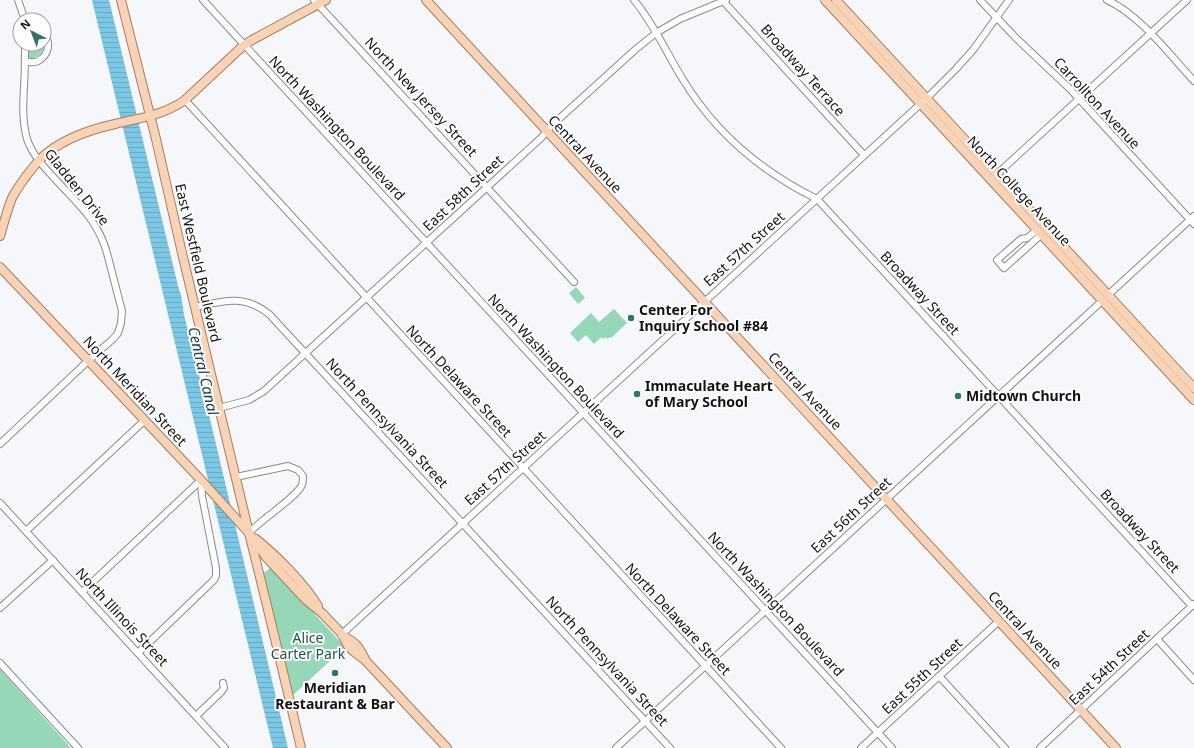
<svg xmlns="http://www.w3.org/2000/svg" width="1194" height="748" font-family="'Noto Sans',sans-serif">
<style>
.green{fill:#96d7b8}
.water{fill:url(#water-rules)}
.lines{fill:none;stroke-linecap:round;stroke-linejoin:round}
.minor-casing{stroke:#898b8f;stroke-width:8}
.major-casing{stroke:#a67c5d;stroke-width:10}
.minor{stroke:#fff;stroke-width:6}
.major{stroke:#f9d3b6;stroke-width:8}
.poi-dot{fill:#2f7468;stroke:#fff;stroke-width:1.5}
.labels{text-anchor:middle;stroke-width:4;stroke-linejoin:round;paint-order:stroke}
.street-label{font-size:14px;fill:#121214;stroke:#fff}
.poi-label{font-size:14px;font-weight:bold;fill:#121214;stroke:#fff;text-anchor:start}
.park-label{font-size:14px;fill:#1f543e;stroke:#fff}
.water-label{font-size:15px;font-style:italic;fill:#1d404c;stroke:#fff}
</style>
<defs>
<pattern id="water-rules" width="6" height="5" patternUnits="userSpaceOnUse"><rect width="6" height="5" fill="#7cc7e3"/><path d="M0 2.5h6" fill="none" stroke="#6aaac2"/></pattern>
</defs>
<rect width="100%" height="100%" fill="#f5f7fb"/>
<!-- green -->
<g class="green">
<path d="M44 39C47 50 40 56 31 59L28 58 27 44H44Z"/>
<path d="M576 287 585 298 578 304 569 293Z"/>
<path d="M614 309 627 323 611 338 610 337 607 339 606 337 603 339 601 337 594 344 586 335 578 342 570 333 591 313 599 322Z"/>
<path d="M271 567 345 647 292 696 263 574Z"/>
<path d="M0 669 71 748H0Z"/>
</g>
<!-- water -->
<path class="water" d="M92 0H109L179 290 181 295 184 315 210 419 288 748H273Z"/>
<g class="lines">
<!-- minor casing -->
<g class="minor-casing">
<g id="minor">
<path d="M18 0 25 20"/>
<path d="M203 0 892 748"/>
<path d="M314 0 574 282"/>
<path d="M634 0C654 24 666 52 682 78 715 133 760 171 817 199L1192 606"/>
<path d="M980 0 1017 39 1070 89 1194 224"/>
<path d="M1107 0C1140 15 1169 54 1194 81"/>
<path d="M723 1 864 155"/>
<path d="M25 62C29 62 34 63 38 61 49 55 51 43 44 33"/>
<path d="M185 100 781 748"/>
<path d="M996 175 1187 0"/>
<path d="M1037 230 1027 238 1021 239 997 260 1004 268 1042 234"/>
<path d="M1108 295 1194 216"/>
<path d="M195 307C223 301 244 294 269 314L670 748"/>
<path d="M219 408 249 400 264 391 542 137 550 127 636 49 656 33 680 19 726 0"/>
<path d="M0 444 89 360 113 339 118 333 121 323 122 311 107 253C98 220 77 203 55 179 44 167 34 157 28 142 22 124 23 105 24 87 25 73 25 58 25 44"/>
<path d="M236 477 288 466 298 470 303 476C303 479 303 482 302 485 296 498 260 520 249 533"/>
<path d="M0 503 225 748"/>
<path d="M26 531 145 420"/>
<path d="M82 592 201 480"/>
<path d="M0 608 53 560"/>
<path d="M342 634 927 98 955 70 973 50 1009 0"/>
<path d="M1157 639 1194 680"/>
<path d="M138 653 214 580 216 576V568L202 496 201 480"/>
<path d="M0 663 78 748"/>
<path d="M939 676 1005 748"/>
<path d="M196 716 221 692 224 688 223 683"/>
<path d="M616 748 1103 300"/>
<path d="M861 748 999 621"/>
<path d="M1040 748 1194 604"/>
</g>
</g>
<!-- major casing -->
<g class="major-casing">
<g id="major">
<path d="M121 0 156 139 182 253 249 533C267 604 284 676 301 748"/>
<path d="M426 0 1116 748"/>
<path d="M825 0C947 134 1072 266 1194 400"/>
<path d="M836 0 1194 388"/>
<path d="M0 236C4 223 7 210 12 198 16 190 22 182 27 175 31 170 35 165 39 160 59 140 88 130 115 124 140 118 164 115 185 100L244 45 252 40 326 0"/>
<path d="M0 267 201 480 249 533 266 557 306 600 322 613 342 634 348 646 353 651 365 660 447 748"/>
<path d="M256 539C277 556 304 583 318 606"/>
<path d="M342 635C356 643 358 645 365 659"/>
</g>
</g>
<!-- minor -->
<use href="#minor" class="minor"/>
<!-- major -->
<use href="#major" class="major"/>
</g>
<!-- markers -->
<g class="poi-dot">
<circle cx="631" cy="318" r="4"/>
<circle cx="637" cy="394" r="4"/>
<circle cx="958" cy="396" r="4"/>
<circle cx="335" cy="673" r="4"/>
</g>
<g class="labels">
<!-- street labels -->
<g class="street-label">
<text transform="translate(803 70) rotate(48)" y="5">Broadway Terrace</text>
<text transform="translate(421 97) rotate(47)" y="5">North New Jersey Street</text>
<text transform="translate(1097 103) rotate(47)" y="5">Carrollton Avenue</text>
<text transform="translate(337 128) rotate(47)" y="5">North Washington Boulevard</text>
<text transform="translate(585 154) rotate(47)" y="5">Central Avenue</text>
<text transform="translate(77 187) rotate(51)" y="5">Gladden Drive</text>
<text transform="translate(1019 191) rotate(47)" y="5">North College Avenue</text>
<text transform="translate(463 193) rotate(-43)" y="5">East 58th Street</text>
<text transform="translate(744 249) rotate(-42)" y="5">East 57th Street</text>
<text transform="translate(198 263) rotate(77)" y="5">East Westfield Boulevard</text>
<text transform="translate(920 293) rotate(47)" y="5">Broadway Street</text>
<text transform="translate(556 366) rotate(47)" y="5">North Washington Boulevard</text>
<text transform="translate(459 381) rotate(47)" y="5">North Delaware Street</text>
<text transform="translate(135 391) rotate(47)" y="5">North Meridian Street</text>
<text transform="translate(805 391) rotate(47)" y="5">Central Avenue</text>
<text transform="translate(387 423) rotate(47)" y="5">North Pennsylvania Street</text>
<text transform="translate(505 468) rotate(-42)" y="5">East 57th Street</text>
<text transform="translate(851 515) rotate(-43)" y="5">East 56th Street</text>
<text transform="translate(1140 531) rotate(47)" y="5">Broadway Street</text>
<text transform="translate(776 604) rotate(47)" y="5">North Washington Boulevard</text>
<text transform="translate(122 617) rotate(47)" y="5">North Illinois Street</text>
<text transform="translate(678 619) rotate(47)" y="5">North Delaware Street</text>
<text transform="translate(1025 630) rotate(47)" y="5">Central Avenue</text>
<text transform="translate(607 661) rotate(47)" y="5">North Pennsylvania Street</text>
<text transform="translate(1109 667) rotate(-43)" y="5">East 54th Street</text>
<text transform="translate(922 676) rotate(-43)" y="5">East 55th Street</text>
</g>
<!-- poi labels -->
<g class="poi-label">
<text x="639" y="315">Center For<tspan x="639" dy="16">Inquiry School #84</tspan></text>
<text x="645" y="391">Immaculate Heart<tspan x="645" dy="16">of Mary School</tspan></text>
<text x="966" y="401">Midtown Church</text>
<text x="335" y="693" text-anchor="middle">Meridian<tspan x="335" dy="16">Restaurant &amp; Bar</tspan></text>
</g>
<!-- park labels -->
<g class="park-label">
<text x="308" y="643">Alice<tspan x="308" dy="16">Carter Park</tspan></text>
</g>
<!-- water labels -->
<g class="water-label">
<text transform="translate(203 371) rotate(77)" y="5">Central Canal</text>
</g>
</g>
<!-- north arrow -->
<g transform="translate(32 32) rotate(318)"><circle r="19" fill="#ffffff" stroke="#a0a0a1"/>
<path d="M0-3L7 15L0 10L-7 15Z" fill="#2f7468"/>
<text y="-6" font-size="11" font-weight="bold" text-anchor="middle" fill="#121214">N</text>
</g>
</svg>
